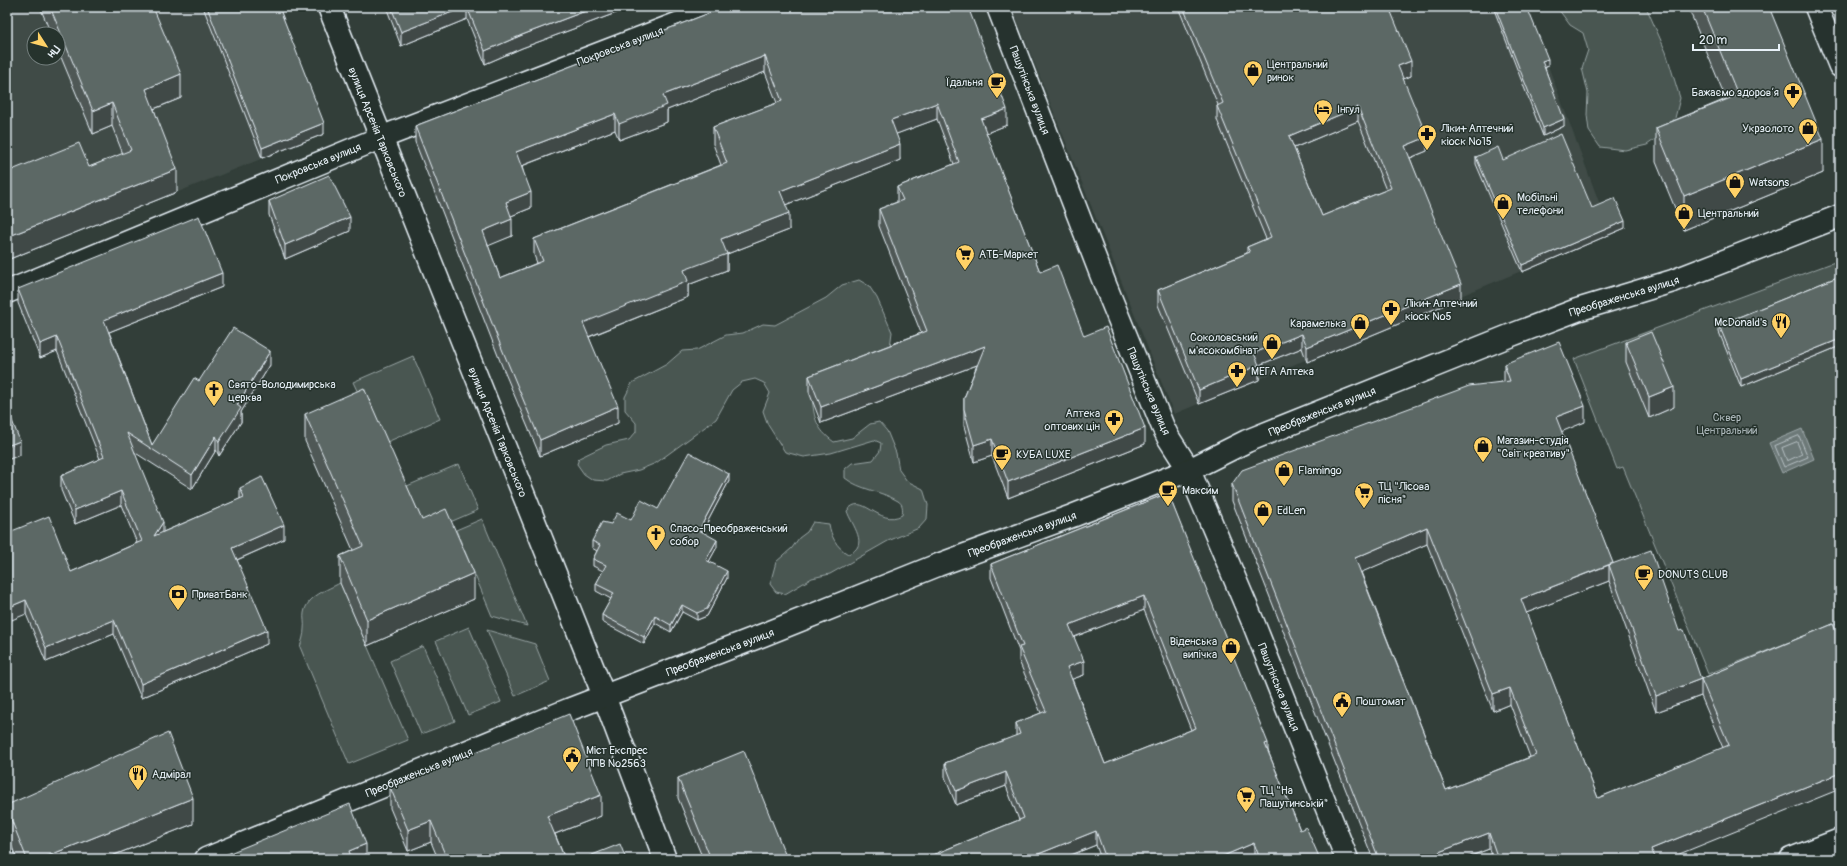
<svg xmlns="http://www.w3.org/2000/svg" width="1847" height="866" font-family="Pangolin,sans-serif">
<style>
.built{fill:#3f4b46;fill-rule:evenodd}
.green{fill:#495651;stroke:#98a4a4}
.water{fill:#6d7978;stroke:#9ea9ab}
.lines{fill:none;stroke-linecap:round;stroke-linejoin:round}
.shore{stroke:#b7c1c5;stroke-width:1}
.minor-casing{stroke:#e8f1f8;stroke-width:25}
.major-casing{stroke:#e8f1f8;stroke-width:25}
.minor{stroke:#26332d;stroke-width:22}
.major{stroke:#26332d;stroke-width:22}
.wall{fill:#4f5957;stroke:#e8f1f8;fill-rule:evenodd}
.shaded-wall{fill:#404947;stroke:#e8f1f8}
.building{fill:#5c6865;stroke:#e8f1f8;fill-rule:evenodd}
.labels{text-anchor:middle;stroke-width:3;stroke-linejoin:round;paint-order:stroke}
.street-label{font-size:11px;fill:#e8f1f8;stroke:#26332d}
.poi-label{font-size:11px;fill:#e8f1f8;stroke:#26332d;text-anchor:start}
.park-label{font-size:11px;fill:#b0bbbe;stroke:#26332d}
</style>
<rect width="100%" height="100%" fill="#323e39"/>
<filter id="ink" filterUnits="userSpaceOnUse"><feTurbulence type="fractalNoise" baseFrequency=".025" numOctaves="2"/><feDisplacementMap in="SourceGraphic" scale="8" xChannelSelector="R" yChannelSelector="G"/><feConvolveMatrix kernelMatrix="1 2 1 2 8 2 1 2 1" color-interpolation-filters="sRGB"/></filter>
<g filter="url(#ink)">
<!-- built -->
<g class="built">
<path d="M7 7H275L324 134 7 260ZM34 34H58V58H34Z"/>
<path d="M1012 7H1526L1611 234 1174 414Z"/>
</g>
<!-- green -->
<g class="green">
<path d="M1552 7H1645L1647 9 1666 52 1680 98 1675 118 1664 133 1647 145 1625 150 1600 147 1589 131 1587 115 1588 93 1582 68 1588 50 1583 33 1570 25 1559 10Z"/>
<path d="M1840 260V622L1708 674 1623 467 1617 469 1574 359Z"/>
<path d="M859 280 869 286 877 298 892 332 890 347 812 397C814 418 816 429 834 442L852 438 870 424 879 422 887 431 896 453 899 470 907 481 923 489 928 505 927 519 919 528 888 541 830 574 812 578 785 594 776 592 770 584 776 562 792 548 799 538 807 532 813 522 829 524C831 536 836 547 848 554 871 546 851 524 847 511 862 490 878 528 902 515 903 509 903 504 898 501 882 491 860 490 845 478V469L852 463 873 460 880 451 881 443 874 440 831 453 804 457 785 452 768 425 763 411 770 393 764 383 755 379 742 382 732 390 716 419 656 463 639 470 620 474 607 481 593 480 584 474 577 464 579 458 606 445 629 440 636 432V423L625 410V397L632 383 667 364 682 351 697 350 726 335 743 333 763 324 775 325 826 298 842 285Z"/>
<path d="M413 356 440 419 387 442 361 399 353 382Z"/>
<path d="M459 464 478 510 427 532 407 486Z"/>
<path d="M482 519 527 626 492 616 456 530Z"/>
<path d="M340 583 408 740 349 764 300 647C302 641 304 635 304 629 305 623 303 618 304 613 307 596 327 590 340 583Z"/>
<path d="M469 627 501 702 468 715 436 641Z"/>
<path d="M487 630 535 644 550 681 515 696Z"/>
<path d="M423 646 455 721 421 734 390 661Z"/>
</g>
<!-- water -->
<path class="water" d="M1802 429 1814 459 1782 473 1769 443Z"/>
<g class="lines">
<!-- shore -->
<g class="shore">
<path d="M1799 436 1808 457 1784 467 1775 446Z"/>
<path d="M1797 442 1802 454 1787 461 1782 448Z"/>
</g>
<!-- minor casing -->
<g class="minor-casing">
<g id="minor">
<path d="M329 7 604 696 665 859"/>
<path d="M998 7 1106 287 1163 427 1168 437 1189 470 1253 622 1347 859"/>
<path d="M7 292 380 138 721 7"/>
</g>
</g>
<!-- major casing -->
<g class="major-casing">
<g id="major">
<path d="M1816 7 1840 66"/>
<path d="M206 859 568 710 763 635 938 565 1072 516 1189 470 1247 441 1509 336 1577 310 1673 281 1840 216"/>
<path d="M1791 859 1840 840"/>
</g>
</g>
<!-- minor -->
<use href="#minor" class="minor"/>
<!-- major -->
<use href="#major" class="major"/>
</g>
<!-- wall -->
<g class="wall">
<path d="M40 7H153L181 98 154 109 177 192 7 260V172L89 167 123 154 112 126 93 134 58 50V34H51Z"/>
<path d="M203 7H279L324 134 262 158Z"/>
<path d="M388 7H632L522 48 485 64 467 19 401 46 388 12Z"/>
<path d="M725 7 1007 125 986 133 1040 272 1084 336 1145 444 1008 498 992 456 974 462 964 426V398L977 365 821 423 809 392V376L921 333 879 226V209L897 202V187L954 164 937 119 896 134 900 160 785 205 789 230 727 254V270L688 285V297L589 337 618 423 540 456 502 366 415 142V126ZM765 72 777 103 713 127V144L721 165 534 239V255L537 263 500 278 488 245 512 236 511 216 531 208 522 166 615 130 619 140 667 122V110Z"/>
<path d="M1178 7H1389L1411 76 1403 79 1427 151 1410 158 1461 298 1307 362 1302 348 1259 365V380L1199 404 1158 305V290L1247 253V247L1266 239 1217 120V106L1218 105ZM1358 121 1386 190 1322 216 1294 148Z"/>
<path d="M1493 7H1527L1548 66 1545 68 1564 126 1543 136Z"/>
<path d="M1688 7H1769L1823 173 1684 230 1656 162V128L1726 99Z"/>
<path d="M1476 157 1503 160 1592 208 1625 228 1522 272 1476 164Z"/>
<path d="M269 201 350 231 285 259 269 215Z"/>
<path d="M1840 276V346L1741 387 1719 332V325Z"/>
<path d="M222 287 109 332 152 445 199 381 270 365 241 412V422L219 456 216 450 192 489 134 452 163 532 240 499V488L284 539 237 560 267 644 141 698 114 634 46 662 26 614 7 533 71 572 137 543 121 505 75 524 61 490V476L100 459 57 351 40 358 18 303V289Z"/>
<path d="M1626 342 1674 407 1649 418 1626 362Z"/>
<path d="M1504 364 1585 422 1561 431 1613 564 1679 631 1701 679 1833 624 1667 859H1492L1489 849 1463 859H1373L1232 501V484L1504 381ZM1427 544 1493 711 1510 704 1530 757 1446 790 1361 572ZM1609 581 1656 712 1701 696 1723 748 1598 798 1526 613Z"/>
<path d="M305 414 422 520 474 599 367 646 340 583V556L353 550 305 441Z"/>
<path d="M729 481 702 532 717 547 709 561 727 578 707 616 697 620 682 612 671 632 655 623 644 644 602 622V615L611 599 596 591V584L603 571 593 566V559L597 551 592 548V541L611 524 631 520Z"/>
<path d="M1168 493 1268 751 1300 830 1320 859H1254V857L1250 859H1101L1096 845 1061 859H930V856L1019 820 1006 786 956 805 945 777V763L1016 736V723L1041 713 1019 661V651L991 578V564ZM1144 610 1191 730 1105 764 1072 679 1084 675 1074 637Z"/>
<path d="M678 778 787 859H703L678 798Z"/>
<path d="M390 787 601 816 555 834 565 859H438L431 842 408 851 390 808Z"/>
<path d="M7 805 193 824 104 859H17L7 835Z"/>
</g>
<!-- shaded-wall -->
<g class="shaded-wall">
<path d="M465 7H467V19L401 46V32Z"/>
<path d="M596 7H632L522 48 485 64V51L522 35Z"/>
<path d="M765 56V72L667 110V122L619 140V124L663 95Z"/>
<path d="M1548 59V66L1542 69V61Z"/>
<path d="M1411 61V76L1398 81V66Z"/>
<path d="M181 74V98L146 112V89Z"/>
<path d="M112 103V126L93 134V111Z"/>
<path d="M937 103V119L891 136V120Z"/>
<path d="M1358 107V121L1289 150V136Z"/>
<path d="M1007 109V125L981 135V119Z"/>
<path d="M615 114V130L516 168V152Z"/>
<path d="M1564 119V126L1543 136V128Z"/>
<path d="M324 123V134L262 158V148Z"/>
<path d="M1427 137V151L1405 160V146Z"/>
<path d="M1823 139V173L1684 230V196Z"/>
<path d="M900 144V160L780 207V191Z"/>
<path d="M177 169V192L7 260V237Z"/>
<path d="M531 192V208L506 218V202Z"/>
<path d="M789 213V230L727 254V270L688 285V297L583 339V323L684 270 721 239Z"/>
<path d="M350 217V231L285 259V245Z"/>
<path d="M512 219V236L483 248V231Z"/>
<path d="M1625 221V228L1522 272V265Z"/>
<path d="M222 273V287L104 334V320Z"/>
<path d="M1461 284V298L1307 362V347Z"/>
<path d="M1302 334V348L1254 367V353Z"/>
<path d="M57 337V351L40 358V344Z"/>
<path d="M1840 339V346L1741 387V379Z"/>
<path d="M985 346V362L821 423V407Z"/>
<path d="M270 351V365L241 412V422L219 456V442L237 405Z"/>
<path d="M1259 365V380L1199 404V390Z"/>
<path d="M1674 387V407L1649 418V397Z"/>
<path d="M618 406V423L540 456V440Z"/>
<path d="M1585 406V422L1556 434V417Z"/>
<path d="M1145 428V444L1008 498V482Z"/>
<path d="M216 436V450L192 489V475Z"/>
<path d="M992 439V456L974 462V445Z"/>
<path d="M20 441V455L7 460V446Z"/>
<path d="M729 474V481L699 538V530Z"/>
<path d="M121 491V505L75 524V510Z"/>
<path d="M163 522V536H154Z"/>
<path d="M284 525V539L232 562V548Z"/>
<path d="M1427 527V544L1355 575V558Z"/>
<path d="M717 540V547L706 567V560Z"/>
<path d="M1609 565V581L1521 615V599Z"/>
<path d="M727 571V578L707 616 697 620V613Z"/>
<path d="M474 573V599L367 646V620Z"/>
<path d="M1144 596V610L1069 639V625Z"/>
<path d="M26 600V614L7 622V608Z"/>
<path d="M682 605V612L671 632V625Z"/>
<path d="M655 616V623L644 644V637Z"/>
<path d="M114 620V634L46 662V648Z"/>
<path d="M267 630V644L141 698V684Z"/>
<path d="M1084 661V675L1067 681V667Z"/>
<path d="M1701 679V696L1656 712V696Z"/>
<path d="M1510 688V704L1493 711V694Z"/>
<path d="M10 735V743L7 744V737Z"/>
<path d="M1268 743V757L1265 744Z"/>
<path d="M1006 772V786L956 805V791Z"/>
<path d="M1840 773V789L1667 859H1651V849Z"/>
<path d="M601 795V816L547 837V816Z"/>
<path d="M193 798V824L104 859H40Z"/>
<path d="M431 821V842L408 851V830Z"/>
<path d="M1096 831V845L1061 859H1026Z"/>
<path d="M1489 833V849L1463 859H1439V852Z"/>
<path d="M1254 843V857L1250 859H1216Z"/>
<path d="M366 844V859H349V851Z"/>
</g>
<!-- building -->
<g class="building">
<path d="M50 7H153L181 74 146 89 177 169 7 237V172L79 143 89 167 131 150 112 103 93 111Z"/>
<path d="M207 7H279L324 123 262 148Z"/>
<path d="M391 7H465L401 32Z"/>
<path d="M467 7H596L522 35 485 51Z"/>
<path d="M725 7H968L1007 109 981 119 1040 272 1057 265 1084 336 1106 327 1145 428 1008 482 992 439 974 445 964 409V398L985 346 821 407 809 376 927 331 879 209 903 200 897 187 959 162 937 103 891 120 900 144 780 191 789 213 721 239 727 254 684 270 688 281 583 323 618 406 540 440 502 349 415 126ZM765 56 782 101 713 127 727 163 534 239 543 261 500 278 483 231 512 219 506 202 531 192 516 152 615 114 619 124 667 105 663 95Z"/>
<path d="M1183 7H1389L1411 61 1398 66 1427 137 1405 146 1461 284 1307 347 1302 334 1254 353 1259 365 1199 390 1158 290 1250 252 1247 247 1271 237 1217 106 1223 103ZM1358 107 1391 188 1322 216 1289 136Z"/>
<path d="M1495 7H1527L1548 59 1542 61 1564 119 1543 128Z"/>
<path d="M1702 7H1769L1823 139 1684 196 1656 128 1738 95Z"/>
<path d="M1561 134 1592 208 1615 198 1625 221 1522 265 1476 157 1498 147 1503 160Z"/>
<path d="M329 175 350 217 285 245 269 201Z"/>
<path d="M199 216 222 273 104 320 152 445 194 378 199 381 233 328 270 351 237 405 241 408 219 442 216 436 192 475 127 433 163 522 154 536 244 497 240 488 262 477 284 525 232 548 267 630 141 684 114 620 46 648 26 600 7 608V533L49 516 71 572 142 541 121 491 75 510 61 476 104 457 57 337 40 344 18 289Z"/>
<path d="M1840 276V339L1741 379 1719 325Z"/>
<path d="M1651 332 1674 387 1649 397 1626 342Z"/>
<path d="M1559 342 1585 406 1556 417 1613 563 1521 599 1598 798 1729 745 1701 679 1833 624 1840 640V773L1651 849 1656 859H1498L1489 833 1439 852 1442 859H1379L1232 484 1242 470 1469 386 1510 381 1504 364ZM1427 527 1493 694 1510 688 1536 755 1446 790 1355 558Z"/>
<path d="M364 388 422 520 446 509 474 573 367 620 340 556 363 546 305 414Z"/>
<path d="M9 413 20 441 7 446V414Z"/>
<path d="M689 452 729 474 699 530 717 540 706 560 727 571 707 609 697 613 682 605 671 625 655 616 644 637 602 615 614 593 596 584 606 565 593 559 600 545 592 541 602 522 611 524 617 513 631 520 641 500 658 509Z"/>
<path d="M1168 493 1268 743 1265 744 1300 830 1306 827 1320 859H1260L1254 843 1216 859H1106L1096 831 1026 859H932L930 856 1024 818 1006 772 956 791 945 763 1020 734 1016 723 1046 711 1019 647 1023 646 991 564ZM1144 596 1196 728 1105 764 1067 667 1084 661 1069 625Z"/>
<path d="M1651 550 1679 631 1684 630 1701 679 1656 696 1609 565Z"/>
<path d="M569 714 601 795 547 816 565 859H447L431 821 408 830 390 787Z"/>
<path d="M7 728 10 735 7 737Z"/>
<path d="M168 733 193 798 40 859H27L7 809V805Z"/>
<path d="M744 751 787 859H711L678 778Z"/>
<path d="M350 804 366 844 349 851 352 859H215Z"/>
<path d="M620 844 626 859H582Z"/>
</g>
</g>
<!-- icons -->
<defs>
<g id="shop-pin" transform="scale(1)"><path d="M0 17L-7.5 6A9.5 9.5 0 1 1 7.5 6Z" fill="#ffd166" stroke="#26332d"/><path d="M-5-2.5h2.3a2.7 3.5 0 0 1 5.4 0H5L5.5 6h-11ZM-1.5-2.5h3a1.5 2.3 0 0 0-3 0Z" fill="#111"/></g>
<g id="cafe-pin" transform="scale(1)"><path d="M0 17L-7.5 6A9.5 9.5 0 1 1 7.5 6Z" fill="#ffd166" stroke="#26332d"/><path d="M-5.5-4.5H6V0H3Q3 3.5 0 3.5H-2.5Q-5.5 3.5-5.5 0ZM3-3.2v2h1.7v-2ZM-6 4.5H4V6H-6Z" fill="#111"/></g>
<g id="pharmacy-pin" transform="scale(1)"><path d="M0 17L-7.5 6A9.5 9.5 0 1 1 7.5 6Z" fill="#ffd166" stroke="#26332d"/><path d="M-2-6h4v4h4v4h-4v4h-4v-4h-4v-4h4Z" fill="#111"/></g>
<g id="hotel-pin" transform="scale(1)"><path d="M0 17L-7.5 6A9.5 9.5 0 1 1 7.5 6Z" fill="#ffd166" stroke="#26332d"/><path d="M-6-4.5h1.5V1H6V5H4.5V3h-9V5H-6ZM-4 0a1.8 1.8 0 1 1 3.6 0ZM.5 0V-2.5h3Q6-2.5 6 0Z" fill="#111"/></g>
<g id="supermarket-pin" transform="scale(1)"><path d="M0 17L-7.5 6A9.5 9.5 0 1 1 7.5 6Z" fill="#ffd166" stroke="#26332d"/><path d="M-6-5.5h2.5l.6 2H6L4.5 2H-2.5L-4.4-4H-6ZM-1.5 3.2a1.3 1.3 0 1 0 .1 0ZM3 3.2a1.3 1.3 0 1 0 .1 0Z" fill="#111"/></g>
<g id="restaurant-pin" transform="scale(1)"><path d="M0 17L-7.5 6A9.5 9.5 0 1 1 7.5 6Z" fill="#ffd166" stroke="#26332d"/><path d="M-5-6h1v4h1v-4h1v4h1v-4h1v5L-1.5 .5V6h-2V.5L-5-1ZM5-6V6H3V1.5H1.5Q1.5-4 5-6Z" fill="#111"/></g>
<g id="church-pin" transform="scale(1)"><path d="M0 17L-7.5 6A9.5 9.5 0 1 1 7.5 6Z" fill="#ffd166" stroke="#26332d"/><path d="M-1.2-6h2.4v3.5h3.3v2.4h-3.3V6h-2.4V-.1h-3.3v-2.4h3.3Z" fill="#111"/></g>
<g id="bank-pin" transform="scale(1)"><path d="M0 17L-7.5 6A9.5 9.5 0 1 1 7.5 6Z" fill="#ffd166" stroke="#26332d"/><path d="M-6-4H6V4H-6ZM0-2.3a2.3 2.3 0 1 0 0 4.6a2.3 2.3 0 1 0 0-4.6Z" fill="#111"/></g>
<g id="civic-pin" transform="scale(1)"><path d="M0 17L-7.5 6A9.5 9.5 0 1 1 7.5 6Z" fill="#ffd166" stroke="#26332d"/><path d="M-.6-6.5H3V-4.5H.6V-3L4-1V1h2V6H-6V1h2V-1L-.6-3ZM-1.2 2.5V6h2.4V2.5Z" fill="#111"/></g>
</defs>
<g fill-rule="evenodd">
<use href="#shop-pin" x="1253" y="70"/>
<use href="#cafe-pin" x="997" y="82"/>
<use href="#pharmacy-pin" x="1793" y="92"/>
<use href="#hotel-pin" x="1323" y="109"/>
<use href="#shop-pin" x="1808" y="128"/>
<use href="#pharmacy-pin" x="1427" y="134"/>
<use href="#shop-pin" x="1735" y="182"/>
<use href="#shop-pin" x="1503" y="203"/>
<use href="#shop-pin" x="1684" y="213"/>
<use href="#supermarket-pin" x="965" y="254"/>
<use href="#pharmacy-pin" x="1391" y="309"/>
<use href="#restaurant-pin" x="1781" y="322"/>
<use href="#shop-pin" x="1360" y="323"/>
<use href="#shop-pin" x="1272" y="343"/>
<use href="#pharmacy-pin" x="1237" y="371"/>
<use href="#church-pin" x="214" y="390"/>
<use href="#pharmacy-pin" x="1114" y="419"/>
<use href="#shop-pin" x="1483" y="446"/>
<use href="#cafe-pin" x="1002" y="454"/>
<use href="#shop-pin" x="1284" y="470"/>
<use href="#cafe-pin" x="1168" y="490"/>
<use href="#supermarket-pin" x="1364" y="492"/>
<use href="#shop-pin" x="1263" y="510"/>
<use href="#church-pin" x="656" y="534"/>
<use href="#cafe-pin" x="1644" y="574"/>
<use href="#bank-pin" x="178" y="594"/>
<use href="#shop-pin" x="1231" y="647"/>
<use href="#civic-pin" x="1342" y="701"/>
<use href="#civic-pin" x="572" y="756"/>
<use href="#restaurant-pin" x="138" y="774"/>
<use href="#supermarket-pin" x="1246" y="796"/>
</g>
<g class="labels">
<!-- street labels -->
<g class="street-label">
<text transform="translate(620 46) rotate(-21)" y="4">Покровська вулиця</text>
<text transform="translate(1030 90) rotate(69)" y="4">Пашутінська вулиця</text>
<text transform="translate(378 132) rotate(68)" y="4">вулиця Арсенія Тарковського</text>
<text transform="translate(318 163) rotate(-22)" y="4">Покровська вулиця</text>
<text transform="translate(1624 296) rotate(-17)" y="4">Преображенська вулиця</text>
<text transform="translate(1149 391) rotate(67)" y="4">Пашутінська вулиця</text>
<text transform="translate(1322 411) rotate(-22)" y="4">Преображенська вулиця</text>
<text transform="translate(498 432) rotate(68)" y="4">вулиця Арсенія Тарковського</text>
<text transform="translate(1022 534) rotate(-20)" y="4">Преображенська вулиця</text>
<text transform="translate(720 652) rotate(-21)" y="4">Преображенська вулиця</text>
<text transform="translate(1279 687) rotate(68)" y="4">Пашутінська вулиця</text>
<text transform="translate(419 772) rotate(-22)" y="4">Преображенська вулиця</text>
</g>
<!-- poi labels -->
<g class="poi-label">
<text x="1267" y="68">Центральний<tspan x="1267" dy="13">ринок</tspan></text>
<text x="983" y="86" text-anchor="end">Їдальня</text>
<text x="1779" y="96" text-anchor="end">Бажаємо здоровʼя</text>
<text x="1337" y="113">Інгул</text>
<text x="1441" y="132">Ліки+ Аптечний<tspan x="1441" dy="13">кіоск №15</tspan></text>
<text x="1794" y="132" text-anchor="end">Укрзолото</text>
<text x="1749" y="186">Watsons</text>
<text x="1517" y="201">Мобільні<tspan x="1517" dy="13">телефони</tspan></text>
<text x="1698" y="217">Центральний</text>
<text x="979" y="258">АТБ-Маркет</text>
<text x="1405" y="307">Ліки+ Аптечний<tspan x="1405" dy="13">кіоск №5</tspan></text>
<text x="1767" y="326" text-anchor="end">McDonald's</text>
<text x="1346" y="327" text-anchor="end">Карамелька</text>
<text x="1258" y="341" text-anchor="end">Соколовський<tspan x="1258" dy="13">м'ясокомбінат</tspan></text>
<text x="1251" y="375">МЕГА Аптека</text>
<text x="228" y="388">Свято-Володимирська<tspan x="228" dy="13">церква</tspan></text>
<text x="1100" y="417" text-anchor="end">Аптека<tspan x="1100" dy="13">оптових цін</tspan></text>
<text x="1497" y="444">Магазин-студія<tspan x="1497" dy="13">"Світ креативу"</tspan></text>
<text x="1016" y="458">КУБА LUXE</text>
<text x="1298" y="474">Flamingo</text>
<text x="1378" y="490">ТЦ "Лісова<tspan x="1378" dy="13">пісня"</tspan></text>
<text x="1182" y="494">Максим</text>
<text x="1277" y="514">EdLen</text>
<text x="670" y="532">Спасо-Преображенський<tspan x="670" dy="13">собор</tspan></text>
<text x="1658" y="578">DONUTS CLUB</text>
<text x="192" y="598">ПриватБанк</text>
<text x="1217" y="645" text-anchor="end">Віденська<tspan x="1217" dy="13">випічка</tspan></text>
<text x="1356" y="705">Поштомат</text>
<text x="586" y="754">Міст Експрес<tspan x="586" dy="13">ППВ №2563</tspan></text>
<text x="152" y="778">Адмірал</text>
<text x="1260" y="794">ТЦ "На<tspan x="1260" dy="13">Пашутинській"</tspan></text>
</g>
<!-- park labels -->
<g class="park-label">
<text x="1727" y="421">Сквер<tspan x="1727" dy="13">Центральний</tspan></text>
</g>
</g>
<!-- margin -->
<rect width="1847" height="866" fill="none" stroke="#26332d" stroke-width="24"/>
<rect x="12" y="12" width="1823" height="842" fill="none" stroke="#e8f1f8" stroke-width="1.5" filter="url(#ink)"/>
<!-- north arrow -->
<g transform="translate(46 46) rotate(126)"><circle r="19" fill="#26332d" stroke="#747f7e"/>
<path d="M0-3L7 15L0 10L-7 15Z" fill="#ffd166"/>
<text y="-6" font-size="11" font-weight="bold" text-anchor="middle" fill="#e8f1f8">Пн</text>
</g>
<!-- scale -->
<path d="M1693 44v6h86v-6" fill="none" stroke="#e8f1f8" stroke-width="2"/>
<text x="1699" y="44" font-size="12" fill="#e8f1f8" stroke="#26332d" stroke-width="3" paint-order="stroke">20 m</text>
</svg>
